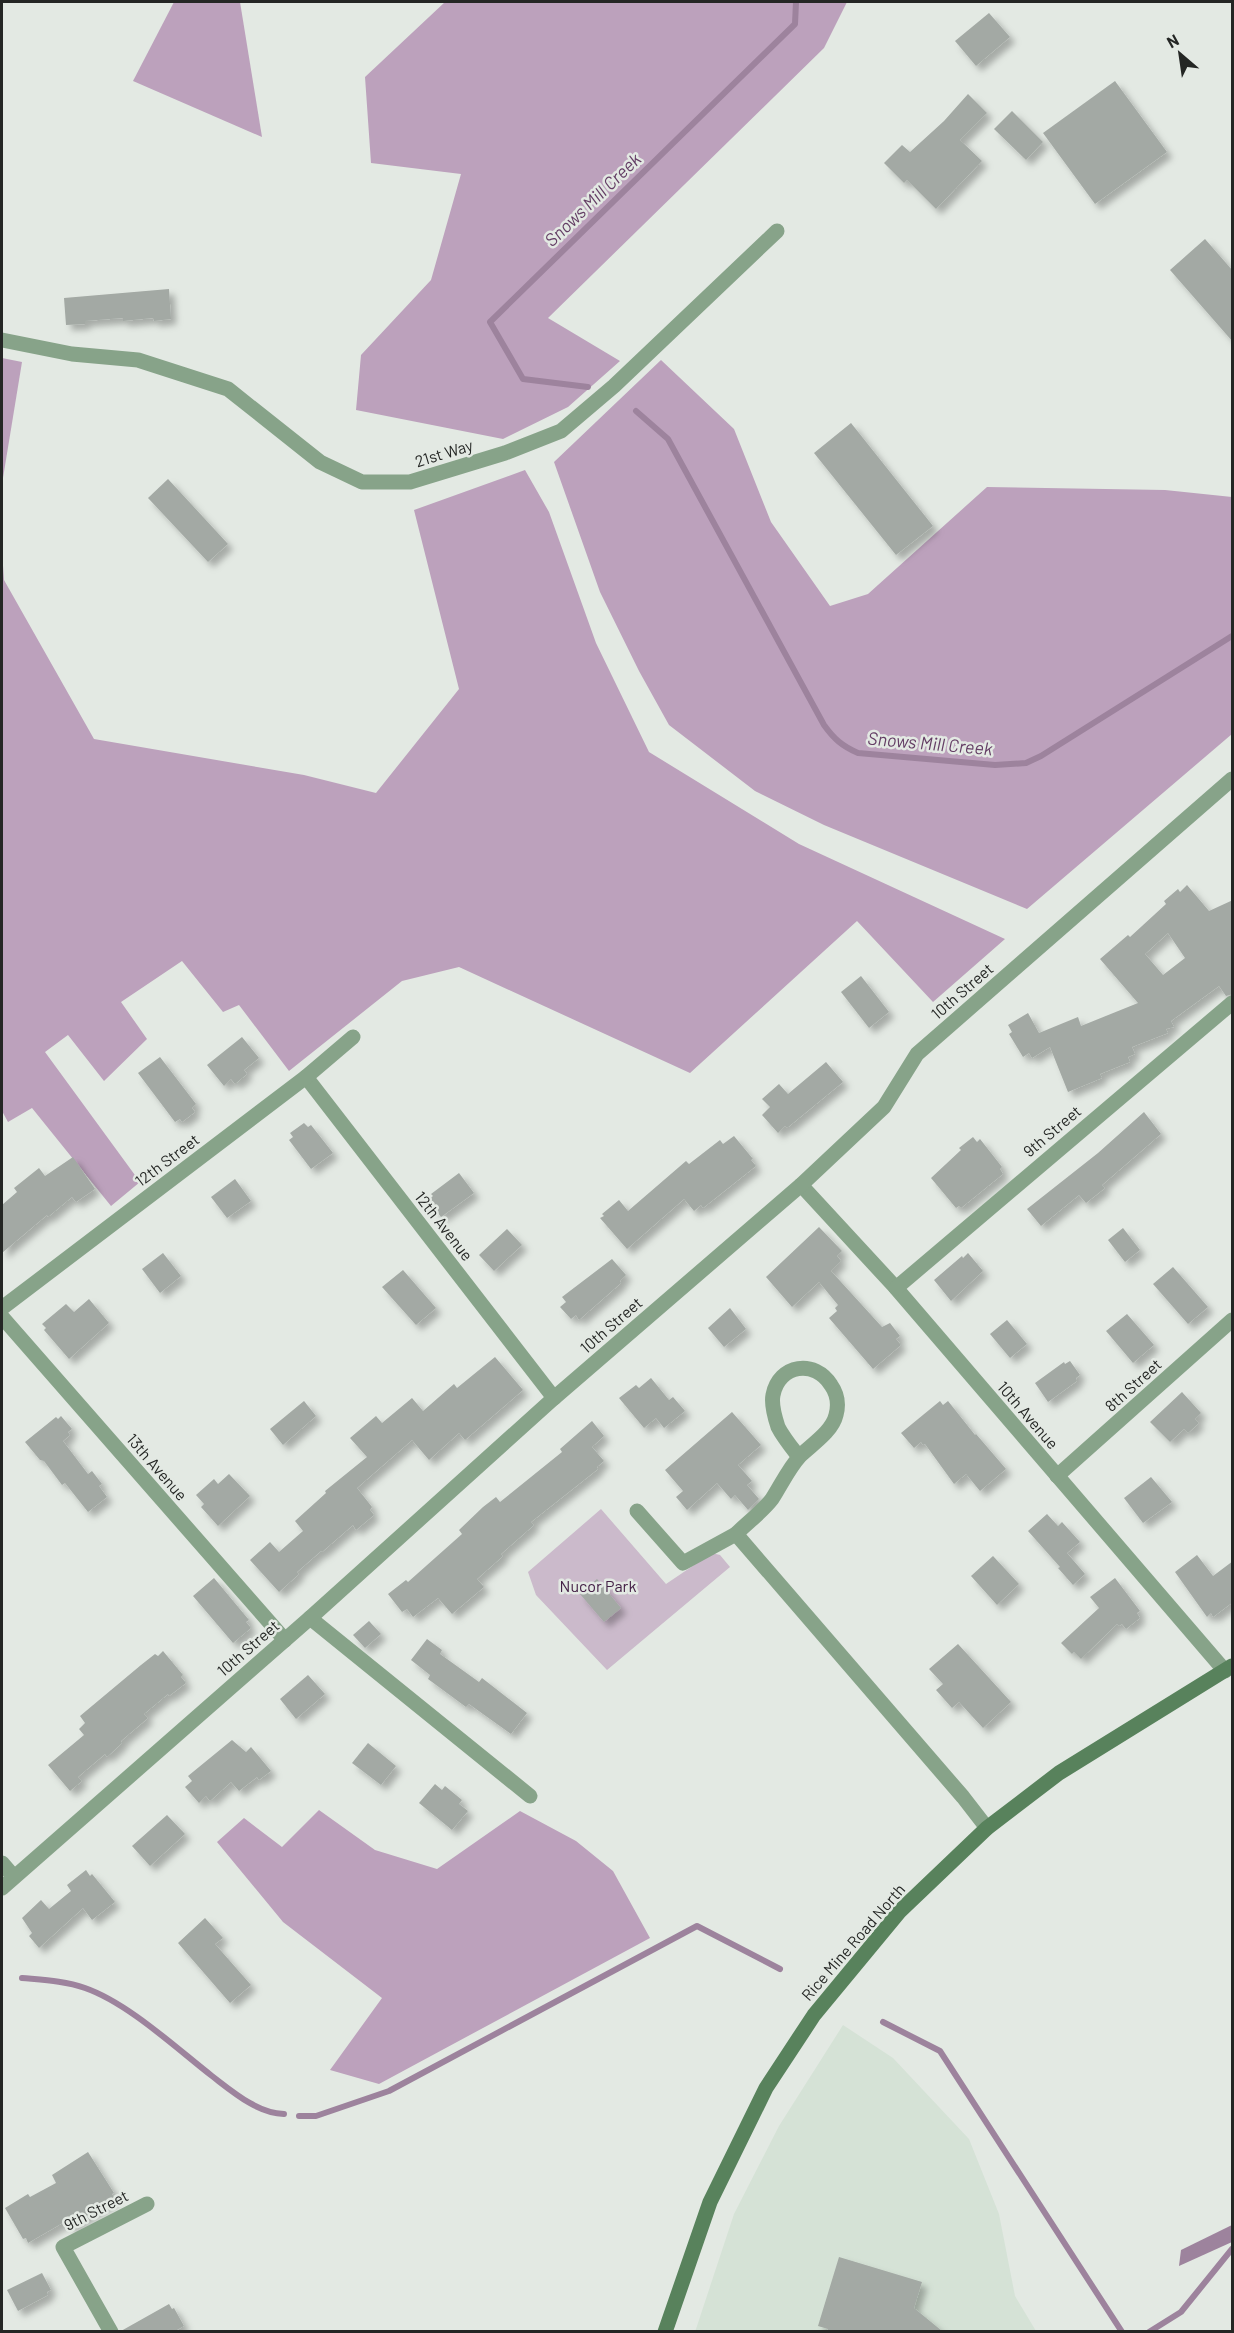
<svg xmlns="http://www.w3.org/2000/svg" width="1234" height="2333" font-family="Barlow,sans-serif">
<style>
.built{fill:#d5e2d6}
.green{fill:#cbbacb}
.forest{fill:#bca1bc}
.water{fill:#9d839d}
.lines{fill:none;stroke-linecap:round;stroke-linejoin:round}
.stream{stroke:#9d839d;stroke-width:6}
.building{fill:#a3a9a4;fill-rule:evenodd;filter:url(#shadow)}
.street{stroke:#87a389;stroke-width:15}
.secondary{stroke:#58825c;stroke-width:15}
.labels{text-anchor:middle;stroke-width:5;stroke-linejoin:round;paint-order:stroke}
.street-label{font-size:16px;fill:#242624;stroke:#e3e9e3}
.park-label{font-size:16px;fill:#442046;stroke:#e3e9e3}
.water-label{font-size:18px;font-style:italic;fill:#643e65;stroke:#e3e9e3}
</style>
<defs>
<filter id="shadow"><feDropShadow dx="5.5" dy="5.5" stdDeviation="3" flood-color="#0004"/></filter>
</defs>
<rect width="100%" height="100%" fill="#e3e9e3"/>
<!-- built -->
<path class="built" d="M843 2025 893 2058 969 2139 999 2214 1015 2296 1036 2331 695 2332 734 2214 779 2126Z"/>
<!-- green -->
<path class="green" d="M601 1509 666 1584 712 1553 720 1555 730 1567 607 1670 536 1595 528 1572Z"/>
<!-- forest -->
<g class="forest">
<path d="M174 2H240L262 137 133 81Z"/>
<path d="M445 2H847L824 48 548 318 620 361 568 407 503 439 356 410 361 355 431 280 461 174 371 163 365 77Z"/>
<path d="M2 358 22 362 2 484Z"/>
<path d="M661 360 734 429 771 522 830 606 868 594 987 487 1165 490 1232 497V734L1027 909 824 825 755 791 669 725 639 671 600 592 554 462Z"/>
<path d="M525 470 549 512 596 643 649 752 799 844 1005 939 933 1002 857 921 690 1073 459 967 402 981 289 1071 239 1005 223 1012 182 961 121 1002 147 1039 104 1081 68 1035 45 1052 140 1182 111 1206 32 1108 8 1122 2 1111V551L4 580 94 739 304 775 376 793 459 689 414 510Z"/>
<path d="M319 1810 375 1850 437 1869 520 1811 576 1841 613 1871 650 1938 379 2084 330 2070 382 1998 283 1922 217 1842 244 1818 282 1847Z"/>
</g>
<!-- water -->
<path class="water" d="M1232 2225V2242L1179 2266 1181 2250Z"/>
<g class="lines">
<!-- stream -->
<g class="stream">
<path d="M588 387 523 379 490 322 795 24 796 2"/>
<path d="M636 411 668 439 824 725C834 739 842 746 858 753L995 765 1026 763 1041 756 1232 636"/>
<path d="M22 1978C43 1980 65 1981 85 1988 128 2003 176 2048 212 2076 233 2092 257 2113 284 2114"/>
<path d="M883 2022 940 2051 1122 2332"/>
<path d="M299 2116H316L389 2091 697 1926 780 1969"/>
<path d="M1149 2332 1181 2312 1232 2249"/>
</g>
</g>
<!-- building -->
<g class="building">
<path d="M989 13 1010 37 976 66 955 41Z"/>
<path d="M1115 81 1167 152 1095 204 1043 133Z"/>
<path d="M968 94 987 113 960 140 982 161 936 209 907 180 904 183 884 163 902 145 910 152 944 121Z"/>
<path d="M1012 111 1043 142 1026 160 994 129Z"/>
<path d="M1205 239 1233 271V342L1170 270Z"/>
<path d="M169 289 171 319 154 321 153 318 123 321V318L85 321V324L66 325 64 298Z"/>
<path d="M851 423 933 526 896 555 814 453Z"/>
<path d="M168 479 228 544 208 562 148 498Z"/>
<path d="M1187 885 1209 911 1233 900V994L1226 996 1219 986 1171 1021 1174 1027 1166 1029 1168 1033 1132 1047 1135 1054 1128 1057 1130 1062 1100 1074 1102 1078 1068 1092 1050 1047 1032 1058 1029 1053 1023 1057 1009 1034 1012 1032 1008 1025 1028 1013 1039 1033 1078 1017 1081 1026 1138 1003 1100 959 1128 935 1130 937 1166 904 1164 901 1178 889 1180 892ZM1168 933 1185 958 1163 975 1145 954Z"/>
<path d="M861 976 889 1012 869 1028 841 992Z"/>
<path d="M242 1037 259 1058 244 1070 247 1074 235 1084 231 1079 224 1086 207 1065Z"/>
<path d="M160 1057 196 1104 192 1108 195 1112 182 1122 180 1119 175 1122 138 1073Z"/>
<path d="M826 1062 843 1082 787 1128 785 1126 778 1133 762 1115 770 1107 762 1099 779 1084 788 1094Z"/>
<path d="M1144 1112 1161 1134 1102 1185 1105 1188 1086 1203 1079 1195 1041 1226 1027 1209 1098 1153Z"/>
<path d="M304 1123 308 1127 311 1125 333 1153 311 1169 289 1140 293 1137 290 1133Z"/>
<path d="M734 1136 753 1159 751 1160 756 1166 703 1208 701 1205 694 1211 684 1199 627 1249 600 1218 604 1216 602 1214 619 1200 628 1211 686 1161 689 1164 720 1140 723 1144Z"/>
<path d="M973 1137 977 1142 980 1139 1002 1167 1000 1169 1003 1174 961 1208 959 1206 956 1208 931 1178 961 1150 959 1148Z"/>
<path d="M73 1157 95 1189 76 1202 72 1197 48 1217 47 1215 2 1253V1205L17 1192 14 1188 39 1168 45 1176Z"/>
<path d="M459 1173 474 1193 441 1217 428 1200 433 1196 431 1194Z"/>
<path d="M235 1179 251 1201 227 1218 211 1197Z"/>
<path d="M819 1227 842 1251 837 1256 841 1261 831 1271 882 1327 890 1323 900 1336 896 1339 901 1345 873 1369 829 1318 837 1311 835 1308 838 1305 819 1282 792 1307 766 1277Z"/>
<path d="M1123 1228 1140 1250 1125 1262 1108 1240Z"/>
<path d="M507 1229 522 1245 494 1271 479 1255Z"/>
<path d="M163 1253 181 1276 160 1293 142 1269Z"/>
<path d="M968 1253 983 1271 951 1301 934 1280 962 1256 963 1258Z"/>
<path d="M612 1259 626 1275 620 1281 621 1283 579 1320 576 1315 571 1319 560 1307 566 1302 562 1297Z"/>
<path d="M1173 1267 1208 1307 1188 1324 1153 1284Z"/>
<path d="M403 1270 436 1308 416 1325 382 1287Z"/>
<path d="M89 1299 109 1323 69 1359 44 1330 46 1328 42 1324 66 1304 74 1312Z"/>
<path d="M730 1308 746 1329 724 1347 708 1328Z"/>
<path d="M1127 1314 1154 1345 1133 1363 1106 1331Z"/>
<path d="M1007 1320 1027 1344 1010 1358 990 1334Z"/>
<path d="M495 1357 523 1390 465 1440 459 1433 429 1460 412 1440 357 1488 372 1507 370 1510 374 1515 356 1530 353 1525 322 1552 321 1551 297 1572 299 1574 279 1592 250 1560 270 1542 279 1552 303 1531 295 1521 326 1493 325 1491 367 1457 350 1438 376 1416 382 1423 412 1398 423 1411 454 1384 457 1388Z"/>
<path d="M1070 1361 1080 1375 1076 1378 1077 1381 1048 1402 1035 1383 1064 1362 1065 1364Z"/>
<path d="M651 1378 669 1400 673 1397 685 1411 664 1428 656 1418 644 1428 619 1398 636 1385 639 1388Z"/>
<path d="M1182 1392 1201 1413 1195 1419 1199 1423 1188 1433 1184 1429 1170 1442 1150 1422Z"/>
<path d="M304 1401 316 1416 283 1445 270 1429Z"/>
<path d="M940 1401 943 1405 948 1401 975 1435 976 1434 1006 1469 980 1491 966 1474 954 1484 925 1444 923 1445 921 1442 914 1448 901 1433Z"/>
<path d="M732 1412 761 1445 738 1465 752 1481 747 1485 759 1499 748 1510 735 1495 731 1499 717 1483 687 1510 676 1497 683 1491 665 1470Z"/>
<path d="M61 1416 72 1429 68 1432 70 1435 63 1441 88 1474 92 1471 102 1484 99 1486 107 1497 88 1512 65 1483 62 1485 44 1461 40 1460 25 1442 56 1417 58 1419Z"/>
<path d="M592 1421 604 1436 592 1447 604 1461 597 1467 598 1469 531 1522 534 1525 501 1554 503 1556 477 1579 484 1587 452 1614 438 1598 413 1617 407 1609 402 1612 388 1594 406 1580 408 1582 462 1534 459 1530 483 1507 496 1497 500 1502 562 1452 560 1449Z"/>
<path d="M229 1474 250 1496 218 1526 201 1507 204 1504 196 1495 214 1479 218 1484Z"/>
<path d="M1151 1477 1172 1502 1143 1523 1124 1498Z"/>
<path d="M1047 1514 1058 1526 1062 1522 1080 1542 1067 1553 1085 1574 1073 1585 1058 1568 1060 1567 1028 1531Z"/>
<path d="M1197 1555 1213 1576 1233 1561V1602L1213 1617 1211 1613 1207 1617 1175 1572Z"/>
<path d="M993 1556 1019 1584 997 1605 971 1576Z"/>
<path d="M214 1578 249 1620 246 1622 251 1628 233 1643 193 1596Z"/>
<path d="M1115 1578 1140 1611 1137 1613 1140 1618 1126 1629 1122 1624 1119 1626 1117 1624 1081 1659 1074 1652 1072 1654 1061 1643 1099 1608 1090 1597Z"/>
<path d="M597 1579 621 1608 604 1622 580 1594Z"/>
<path d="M369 1621 381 1634 365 1648 353 1635Z"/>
<path d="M427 1639 442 1650 440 1654 479 1682 482 1678 527 1713 511 1734 469 1704 466 1707 428 1679 430 1675 411 1660Z"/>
<path d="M958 1644 1011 1702 983 1728 959 1702 952 1708 936 1690 943 1684 929 1669Z"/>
<path d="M163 1651 183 1675 181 1677 186 1683 169 1696 168 1694 144 1714 148 1718 121 1741 122 1743 107 1757 105 1754 78 1777 82 1781 70 1791 48 1765 84 1735 79 1729 85 1723 80 1716 141 1665 155 1654 158 1656Z"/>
<path d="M308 1675 325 1694 296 1719 280 1699Z"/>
<path d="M232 1740 246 1752 251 1747 271 1771 259 1780 257 1777 239 1791 231 1782 210 1801 206 1796 199 1803 185 1787 192 1781 188 1776Z"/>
<path d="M368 1743 396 1766 381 1785 352 1763Z"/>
<path d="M435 1784 442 1790 445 1786 462 1800 459 1804 468 1811 452 1830 419 1803Z"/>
<path d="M167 1815 185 1834 150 1866 132 1846Z"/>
<path d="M86 1870 90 1876 92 1874 115 1902 92 1920 83 1908 39 1948 29 1936 32 1933 22 1918 41 1900 49 1909 71 1891 67 1885Z"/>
<path d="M205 1918 223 1938 215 1944 251 1985 230 2003 178 1943Z"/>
<path d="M88 2152 114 2193 112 2194 115 2199 70 2227 66 2221 28 2243 26 2238 23 2239 5 2208 28 2194 30 2197 56 2183 52 2175Z"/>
<path d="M839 2257 922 2282 914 2308 942 2331H827L828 2329 818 2326Z"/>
<path d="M42 2273 51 2290 47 2292 48 2295 18 2311 7 2290Z"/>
<path d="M169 2304 172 2309 174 2308 184 2326 175 2331H121Z"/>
</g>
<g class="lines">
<!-- street -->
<g class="street">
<path d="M2 340 72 354 138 360 228 389 320 462 362 482H410L505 453 561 431 614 386 777 231"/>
<path d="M306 1077 554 1398"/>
<path d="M801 1185 896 1288 1225 1671"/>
<path d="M896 1288 1232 1003"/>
<path d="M2 1308 306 1077 353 1037"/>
<path d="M2 1317 285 1640"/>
<path d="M799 1457C792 1448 783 1437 778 1427 775 1418 771 1405 773 1395 779 1364 815 1359 831 1385 838 1395 839 1404 836 1415 832 1432 811 1445 800 1456 789 1468 781 1485 772 1499 762 1512 747 1523 736 1534L963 1797 987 1828"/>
<path d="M1057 1476 1232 1320"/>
<path d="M637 1511 683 1563 736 1534"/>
<path d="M310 1618 530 1796"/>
<path d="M2 1863 14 1877"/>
<path d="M2 1888 310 1618 554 1398 801 1185 884 1107 917 1054 1232 779"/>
<path d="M111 2332 63 2247 147 2204"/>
</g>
<!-- secondary -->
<path class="secondary" d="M665 2332 710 2202 766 2088 814 2015 900 1911 987 1828 1059 1773 1232 1666"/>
</g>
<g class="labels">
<!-- street labels -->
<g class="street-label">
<text transform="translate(444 453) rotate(-17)" y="6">21st Way</text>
<text transform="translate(962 991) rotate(-41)" y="6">10th Street</text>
<text transform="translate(1052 1131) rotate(-40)" y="6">9th Street</text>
<text transform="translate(167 1160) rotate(-37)" y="6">12th Street</text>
<text transform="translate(444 1226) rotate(52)" y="6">12th Avenue</text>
<text transform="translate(611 1325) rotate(-41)" y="6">10th Street</text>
<text transform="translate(1133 1385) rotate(-42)" y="6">8th Street</text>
<text transform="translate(1028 1415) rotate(49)" y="6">10th Avenue</text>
<text transform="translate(157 1467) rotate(49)" y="6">13th Avenue</text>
<text transform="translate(248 1648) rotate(-41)" y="6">10th Street</text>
<text transform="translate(853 1942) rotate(-49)" y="6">Rice Mine Road North</text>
<text transform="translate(96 2210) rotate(-27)" y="6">9th Street</text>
</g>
<!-- park labels -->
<g class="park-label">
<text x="598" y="1592">Nucor Park</text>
</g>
<!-- water labels -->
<g class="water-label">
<text transform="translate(593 200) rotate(-44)" y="6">Snows Mill Creek</text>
<text transform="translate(930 744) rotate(5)" y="6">Snows Mill Creek</text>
</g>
</g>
<!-- border -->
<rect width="1234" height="2333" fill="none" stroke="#242624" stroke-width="6"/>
<!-- north arrow -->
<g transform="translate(1180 54) rotate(331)" stroke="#e3e9e3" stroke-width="4.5" paint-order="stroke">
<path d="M0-4.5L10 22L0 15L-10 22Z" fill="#242624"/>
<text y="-9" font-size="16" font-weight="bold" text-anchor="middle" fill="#242624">N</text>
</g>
</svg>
